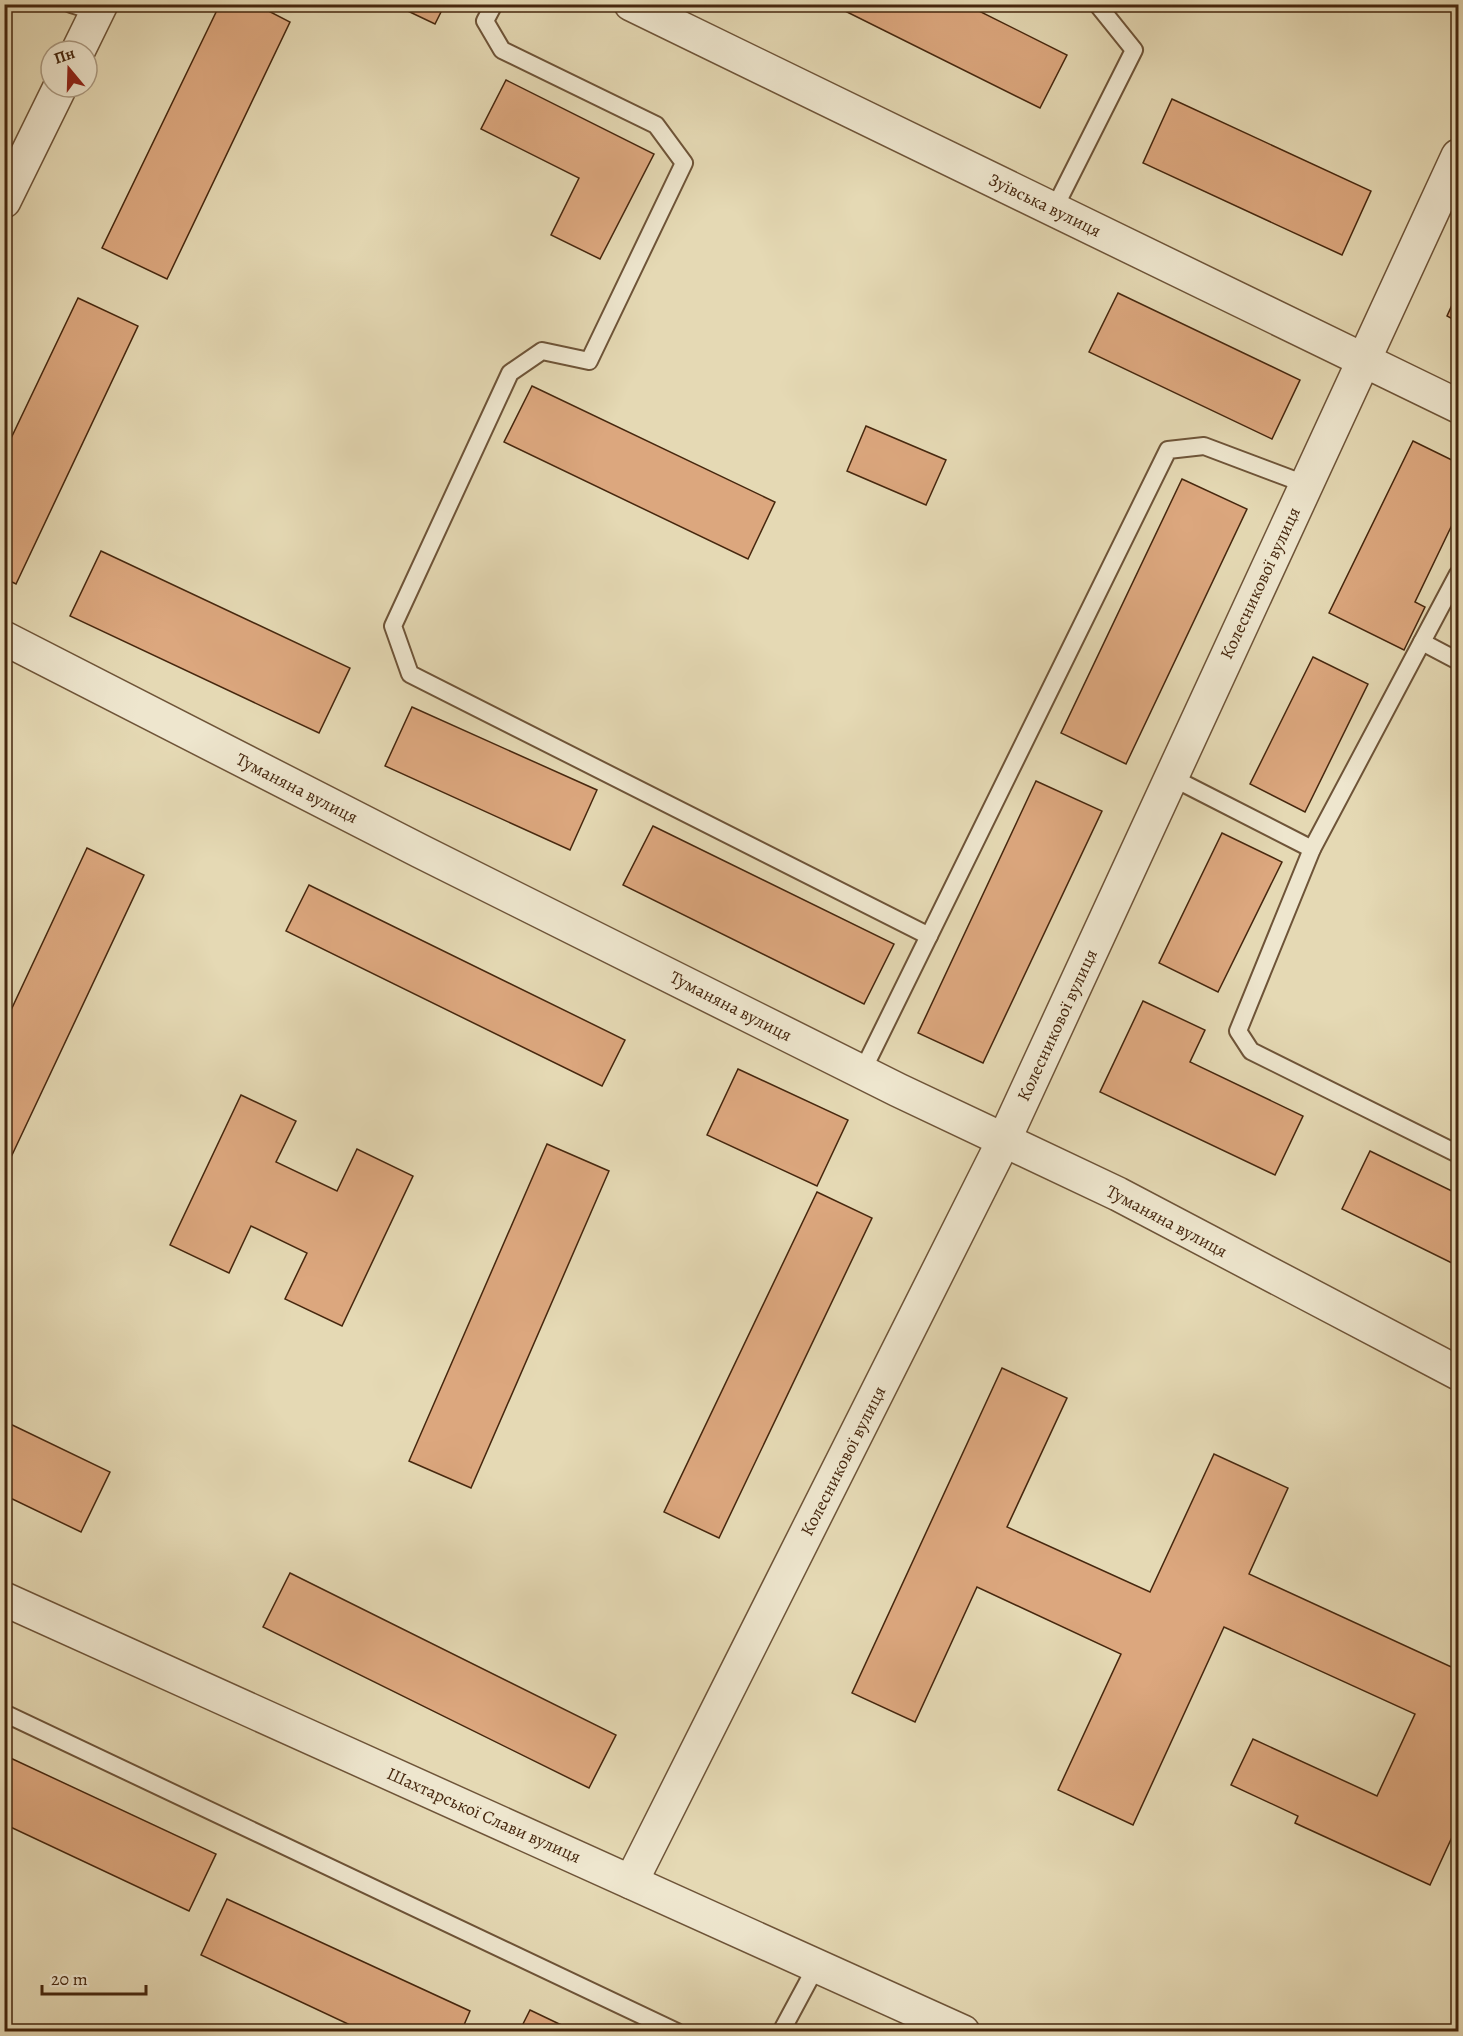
<svg xmlns="http://www.w3.org/2000/svg" width="1463" height="2036" font-family="Alegreya,serif">
<style>
.building{fill:#dca77e;stroke:#46270e;stroke-width:1.5}
.lines{fill:none;stroke-linecap:round;stroke-linejoin:round}
.service-casing{stroke:#6e5438;stroke-width:20}
.minor-casing{stroke:#6e5438;stroke-width:36}
.service{stroke:#eee6ce;stroke-width:16}
.minor{stroke:#eee6ce;stroke-width:33}
.labels{text-anchor:middle;stroke-width:4.5;stroke-linejoin:round;paint-order:stroke}
.street-label{font-size:18px;fill:#46270e;stroke:#eee6ce}
</style>
<rect width="100%" height="100%" fill="#e5d9b4"/>
<filter id="stains"><feTurbulence type="fractalNoise" baseFrequency=".00333" numOctaves="4"/><feColorMatrix values="0 0 0 0 .2 0 0 0 0 .09 0 0 0 0 .02 0 0 0 .5 -.17"/></filter>
<radialGradient id="worn" r=".72"><stop offset=".6" stop-color="#630" stop-opacity="0"/><stop offset="1" stop-color="#630" stop-opacity=".3"/></radialGradient>
<!-- building -->
<g class="building">
<path d="M220 4H255L290 22 167 279 102 248Z"/>
<path d="M393 4H445L435 24Z"/>
<path d="M831 4H965L1067 55 1040 108Z"/>
<path d="M506 80 654 154 600 259 551 235 579 178 481 129Z"/>
<path d="M1172 99 1371 191 1342 255 1143 163Z"/>
<path d="M1458 292V322L1447 316Z"/>
<path d="M1118 293 1300 380 1272 439 1089 352Z"/>
<path d="M78 298 138 326 16 584 4 578V453Z"/>
<path d="M532 386 775 502 748 559 504 442Z"/>
<path d="M866 426 946 460 926 505 847 471Z"/>
<path d="M1413 441 1458 463V528L1452 525 1415 602 1425 607 1404 650 1329 613Z"/>
<path d="M1182 479 1247 509 1126 764 1061 733Z"/>
<path d="M101 551 350 668 319 733 70 616Z"/>
<path d="M1313 657 1368 684 1305 812 1250 784Z"/>
<path d="M412 707 597 790 570 850 385 766Z"/>
<path d="M1036 781 1102 811 983 1063 918 1033Z"/>
<path d="M653 826 894 944 864 1004 623 885Z"/>
<path d="M1222 833 1282 862 1218 992 1159 963Z"/>
<path d="M87 848 144 875 4 1172V1025Z"/>
<path d="M309 885 625 1040 602 1086 286 931Z"/>
<path d="M1143 1001 1205 1030 1190 1062 1303 1116 1275 1175 1100 1092Z"/>
<path d="M738 1069 848 1120 817 1186 707 1135Z"/>
<path d="M241 1095 296 1121 276 1162 337 1191 357 1149 413 1176 342 1326 285 1299 307 1253 251 1226 229 1273 170 1245Z"/>
<path d="M547 1144 609 1171 471 1488 409 1461Z"/>
<path d="M1370 1151 1458 1194V1266L1342 1209Z"/>
<path d="M817 1192 872 1218 719 1538 664 1512Z"/>
<path d="M1002 1368 1067 1398 1007 1527 1150 1592 1214 1454 1288 1488 1249 1574 1458 1670V1824L1430 1885 1295 1823 1298 1816 1231 1785 1253 1739 1377 1796 1415 1714 1224 1627 1133 1825 1058 1790 1121 1654 977 1587 915 1722 852 1693Z"/>
<path d="M4 1421 110 1472 81 1532 4 1495Z"/>
<path d="M290 1573 616 1735 589 1788 263 1627Z"/>
<path d="M4 1755 216 1854 189 1911 4 1824Z"/>
<path d="M227 1899 470 2011 461 2032H365L201 1955Z"/>
<path d="M530 2010 576 2032H519Z"/>
</g>
<g class="lines">
<!-- service casing -->
<g class="service-casing">
<g id="service">
<path d="M71 4 97 12"/>
<path d="M494 4 485 21 502 50 656 125 684 163 589 361 542 351 510 373 393 626 410 674 929 936"/>
<path d="M1054 209 1134 50 1097 4"/>
<path d="M1458 574 1312 849 1238 1031 1251 1051 1458 1154"/>
<path d="M1422 642 1458 661"/>
<path d="M1171 777 1312 849"/>
<path d="M862 1072 1168 450 1204 446 1305 484"/>
<path d="M4 1713 677 2032"/>
<path d="M781 2032 817 1965"/>
</g>
</g>
<!-- minor casing -->
<g class="minor-casing">
<g id="minor">
<path d="M631 4 1458 406"/>
<path d="M78 51 101 4"/>
<path d="M4 201 60 87"/>
<path d="M4 638 420 851 898 1090 1118 1194 1458 1373"/>
<path d="M4 1599 963 2032"/>
<path d="M631 1882 1004 1140 1458 156"/>
</g>
</g>
<!-- service -->
<use href="#service" class="service"/>
<!-- minor -->
<use href="#minor" class="minor"/>
</g>
<g class="labels">
<!-- street labels -->
<g class="street-label">
<text transform="translate(1045 205) rotate(26)" y="6">Зуївська вулиця</text>
<text transform="translate(1260 583) rotate(-65)" y="6">Колесникової вулиця</text>
<text transform="translate(297 788) rotate(27)" y="6">Туманяна вулиця</text>
<text transform="translate(731 1006) rotate(27)" y="6">Туманяна вулиця</text>
<text transform="translate(1057 1025) rotate(-65)" y="6">Колесникової вулиця</text>
<text transform="translate(1167 1221) rotate(28)" y="6">Туманяна вулиця</text>
<text transform="translate(843 1461) rotate(-63)" y="6">Колесникової вулиця</text>
<text transform="translate(484 1815) rotate(24)" y="6">Шахтарської Слави вулиця</text>
</g>
</g>
<!-- margin -->
<rect width="1463" height="2036" fill="none" stroke="#e5d9b4" stroke-width="24"/>
<rect x="6" y="6" width="1451" height="2024" fill="none" stroke="#46270e" stroke-width="3"/>
<rect x="12" y="12" width="1439" height="2012" fill="none" stroke="#46270e" stroke-width="1.5"/>
<!-- north arrow -->
<g transform="translate(69 69) rotate(341)"><circle r="28" fill="#eee6ce" stroke="#ab9a81" stroke-width="1.5"/>
<path d="M0-4.5L10 22L0 15L-10 22Z" fill="#8f2418"/>
<text y="-9" font-size="16" font-weight="bold" text-anchor="middle" fill="#46270e">Пн</text>
</g>
<!-- scale -->
<path d="M42 1985v9h104v-9" fill="none" stroke="#46270e" stroke-width="3"/>
<text x="51" y="1985" font-size="18" fill="#46270e" stroke="#eee6ce" stroke-width="4.5" paint-order="stroke">20 m</text>
<rect width="100%" height="100%" filter="url(#stains)"/>
<rect width="100%" height="100%" fill="url(#worn)"/>
</svg>
